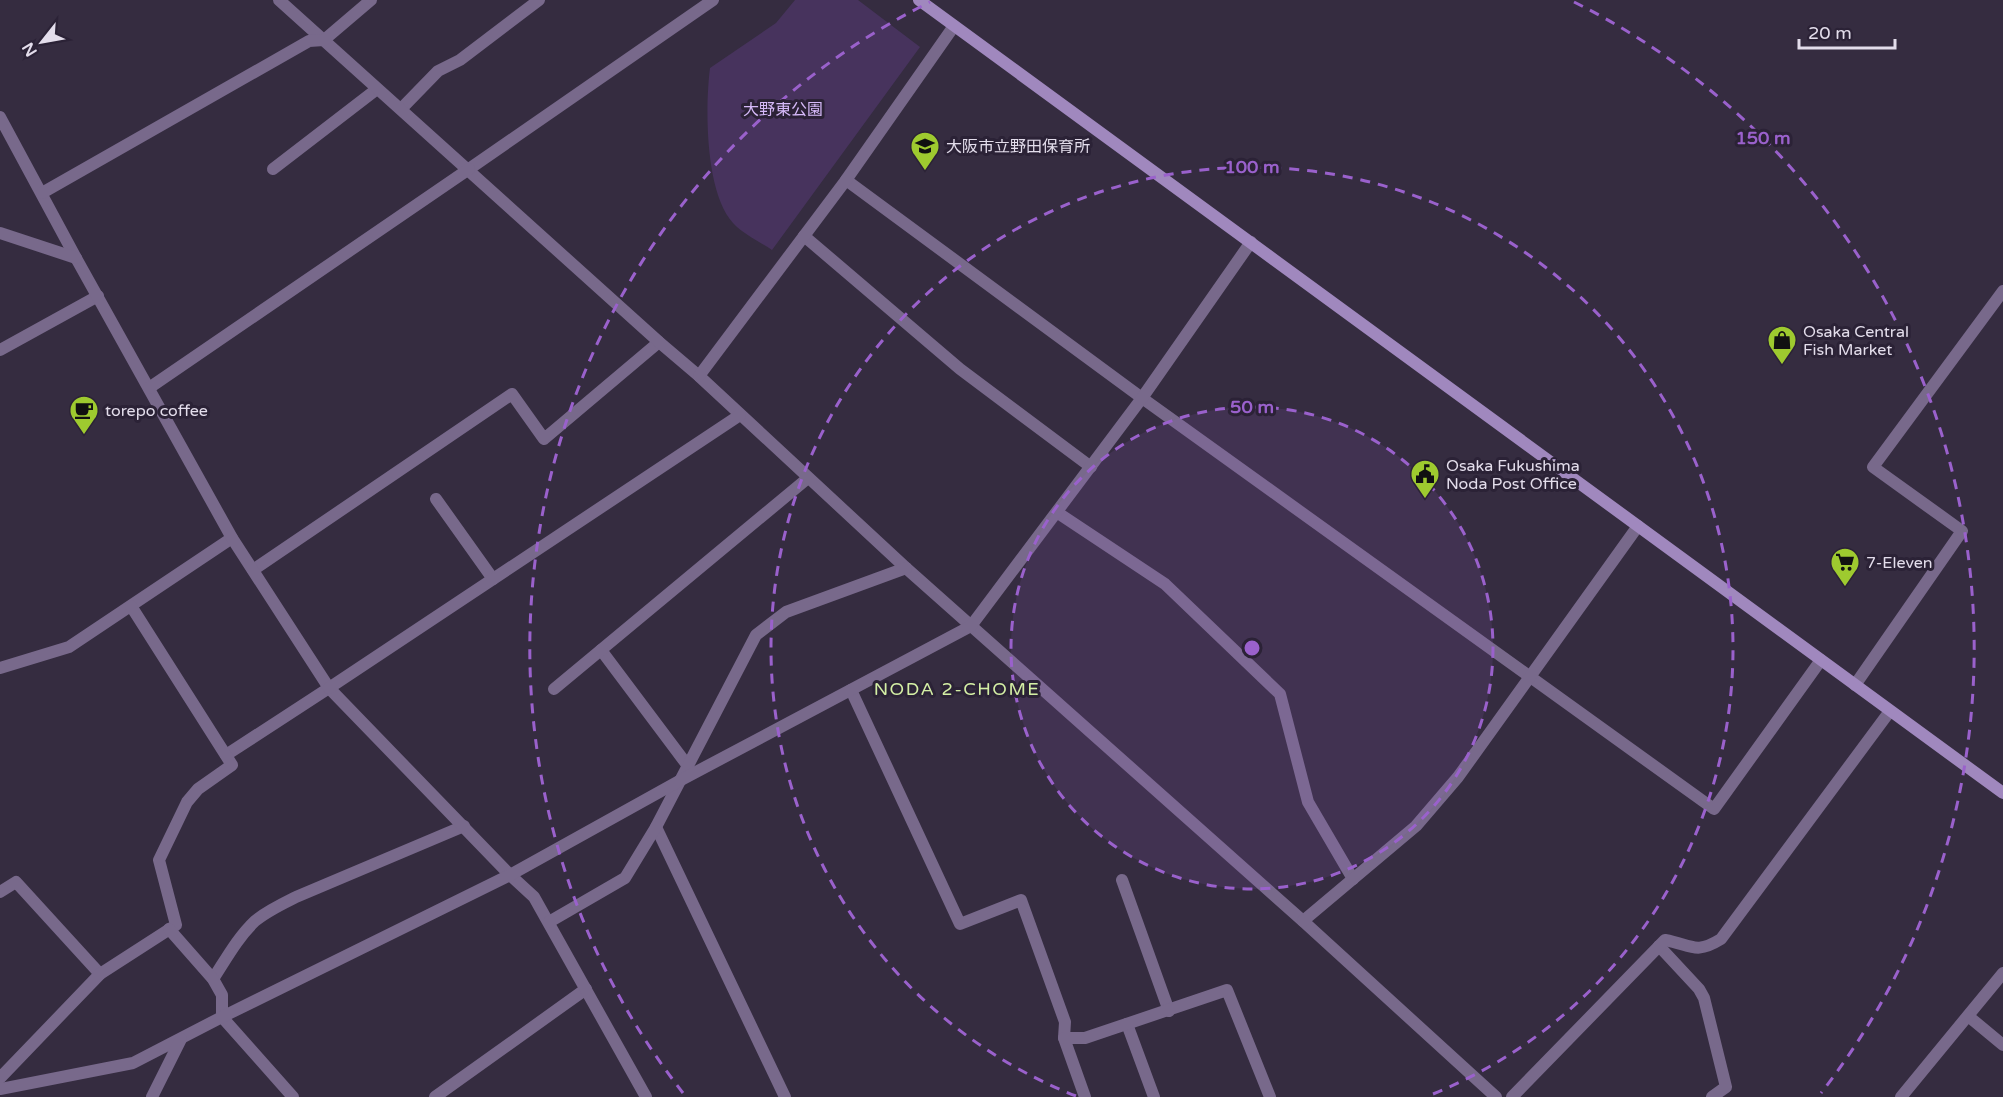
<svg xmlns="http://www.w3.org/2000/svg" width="2003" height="1097" font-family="'Varela Round','Noto Sans JP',sans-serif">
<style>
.green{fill:#47335d}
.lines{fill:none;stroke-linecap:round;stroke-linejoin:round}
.lane{stroke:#78698b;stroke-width:12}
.street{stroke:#78698b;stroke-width:12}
.secondary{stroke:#a088be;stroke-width:12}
.ring{fill:none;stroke:#9a61cc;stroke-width:3;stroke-dasharray:10 8}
.labels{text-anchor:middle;stroke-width:6;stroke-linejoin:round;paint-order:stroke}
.park-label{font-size:16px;fill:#d5b9f8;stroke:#2b2236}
.poi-label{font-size:16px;fill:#e3ddeb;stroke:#2b2236;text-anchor:start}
.neighbourhood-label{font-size:18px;letter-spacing:1.5px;fill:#d4efa5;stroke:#2b2236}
.centre{fill:#9a61cc;stroke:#2b2236;stroke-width:3}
.ring-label{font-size:18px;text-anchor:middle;font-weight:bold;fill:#9a61cc;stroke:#2b2236;stroke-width:6;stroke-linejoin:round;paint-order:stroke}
</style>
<rect width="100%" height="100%" fill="#352c40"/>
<!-- green -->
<path class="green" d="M795 0H858L920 47 772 250C760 242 743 234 733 223 705 192 705 108 710 68L776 23Z"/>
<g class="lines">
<!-- lane -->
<g class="lane">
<path d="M401 109 438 71 460 60 539 0"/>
<path d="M273 169 377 89"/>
<path d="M469 169 713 0"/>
<path d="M0 350 98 296"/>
<path d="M436 499 493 579"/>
<path d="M253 570 512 394 544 439 659 342"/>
<path d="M601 650 688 766"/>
<path d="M0 668 69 647 232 538"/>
<path d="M1855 685 1962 531 1873 467 2003 291"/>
<path d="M554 689 808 478"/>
<path d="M851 690 960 924 1021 900 1065 1022 1064 1038 1085 1097"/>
<path d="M226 755 329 688"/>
<path d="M656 827 785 1097"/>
<path d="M1122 880 1169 1011"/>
<path d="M0 892 16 882 100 974"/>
<path d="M1659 946 1699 989 1704 998 1726 1087 1712 1097"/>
<path d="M213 979C226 959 238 937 255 921 267 911 282 904 296 897L464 826"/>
<path d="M1968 1016 2003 1045"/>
<path d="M1127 1024 1154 1097"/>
<path d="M1064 1038H1085L1227 990 1270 1097"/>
<path d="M0 1078 100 974 176 925 159 860 187 802 198 789 232 765 131 606"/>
<path d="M435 1097 586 989"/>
</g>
<!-- street -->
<g class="street">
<path d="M279 0 659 342 699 376 906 568 1303 921 1496 1097"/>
<path d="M0 117 76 258 232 538 329 688 510 875 534 897 646 1097"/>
<path d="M846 180 1142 398 1714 809 1821 660"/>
<path d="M42 193 309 41 324 40 371 0"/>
<path d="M0 233 76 258"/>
<path d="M804 236 960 369 1091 467"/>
<path d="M699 376 846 180 954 26"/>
<path d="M149 388 469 169"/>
<path d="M1058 513 1165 584 1280 694 1308 802 1353 879"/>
<path d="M329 688 740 415"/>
<path d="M1303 921 1416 826 1458 777 1638 526"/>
<path d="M549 922 625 878 656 827 756 635 786 612 906 568"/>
<path d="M169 929 213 979 222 995V1017L293 1097"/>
<path d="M0 1089 133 1063 222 1017 510 875 681 780 971 626 1142 398 1251 242"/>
<path d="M152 1097 181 1039"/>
<path d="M1512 1097 1665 940C1692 945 1695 955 1721 939L1890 711"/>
<path d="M1901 1097 2003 973"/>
</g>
<!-- secondary -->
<path class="secondary" d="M919 0 2003 793"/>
</g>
<!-- distance rings -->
<circle cx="1252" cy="648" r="241" fill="#9a61cc" fill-opacity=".12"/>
<g class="ring">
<circle cx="1252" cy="648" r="241"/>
<path d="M1076 1096A481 481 0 1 1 1428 1096"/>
<path d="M683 1093A722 722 0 0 1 930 2M1574 2A722 722 0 0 1 1821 1093"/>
</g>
<!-- icons -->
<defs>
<g id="school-pin" transform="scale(1.5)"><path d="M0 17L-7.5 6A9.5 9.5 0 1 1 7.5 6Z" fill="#9eca2f" stroke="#2b2236"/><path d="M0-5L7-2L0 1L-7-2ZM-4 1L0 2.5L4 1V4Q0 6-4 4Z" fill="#111"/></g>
<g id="shop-pin" transform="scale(1.5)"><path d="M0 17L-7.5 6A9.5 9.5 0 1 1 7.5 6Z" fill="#9eca2f" stroke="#2b2236"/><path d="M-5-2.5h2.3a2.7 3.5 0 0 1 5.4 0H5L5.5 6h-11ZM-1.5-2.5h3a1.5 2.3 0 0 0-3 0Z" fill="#111"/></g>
<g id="cafe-pin" transform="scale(1.5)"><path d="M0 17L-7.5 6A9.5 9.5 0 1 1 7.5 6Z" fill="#9eca2f" stroke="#2b2236"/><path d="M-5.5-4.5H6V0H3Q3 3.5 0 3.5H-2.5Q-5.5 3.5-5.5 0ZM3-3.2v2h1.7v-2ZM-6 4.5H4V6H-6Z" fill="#111"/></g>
<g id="civic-pin" transform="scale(1.5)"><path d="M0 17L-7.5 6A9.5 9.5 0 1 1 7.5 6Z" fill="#9eca2f" stroke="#2b2236"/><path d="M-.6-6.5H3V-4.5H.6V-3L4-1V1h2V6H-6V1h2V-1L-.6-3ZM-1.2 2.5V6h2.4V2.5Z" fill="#111"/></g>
<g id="supermarket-pin" transform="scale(1.5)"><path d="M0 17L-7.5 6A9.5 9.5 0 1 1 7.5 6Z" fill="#9eca2f" stroke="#2b2236"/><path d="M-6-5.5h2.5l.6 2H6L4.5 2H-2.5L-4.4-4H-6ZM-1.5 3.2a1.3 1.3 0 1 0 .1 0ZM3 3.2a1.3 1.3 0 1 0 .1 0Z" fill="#111"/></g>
</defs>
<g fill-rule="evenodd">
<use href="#school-pin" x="925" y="146"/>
<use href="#shop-pin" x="1782" y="340"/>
<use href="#cafe-pin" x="84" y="410"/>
<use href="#civic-pin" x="1425" y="474"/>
<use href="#supermarket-pin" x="1845" y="562"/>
</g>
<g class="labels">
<!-- park labels -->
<g class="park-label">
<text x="783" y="115">大野東公園</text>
</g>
<!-- poi labels -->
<g class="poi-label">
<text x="946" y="152">大阪市立野田保育所</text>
<text x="1803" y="337">Osaka Central<tspan x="1803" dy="18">Fish Market</tspan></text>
<text x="105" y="416">torepo coffee</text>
<text x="1446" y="471">Osaka Fukushima<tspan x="1446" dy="18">Noda Post Office</tspan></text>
<text x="1866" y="568">7-Eleven</text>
</g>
<!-- neighbourhood labels -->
<g class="neighbourhood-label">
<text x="957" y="695">NODA 2-CHOME</text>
</g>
</g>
<circle cx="1252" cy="648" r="9" class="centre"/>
<g class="ring-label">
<text x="1763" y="144">150 m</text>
<text x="1252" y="173">100 m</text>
<text x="1252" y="413">50 m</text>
</g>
<!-- north arrow -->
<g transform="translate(42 42) rotate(239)" stroke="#2b2236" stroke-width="4.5" paint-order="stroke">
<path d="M0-4.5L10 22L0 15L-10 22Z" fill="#e3ddeb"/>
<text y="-9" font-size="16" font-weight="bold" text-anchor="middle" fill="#e3ddeb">N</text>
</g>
<!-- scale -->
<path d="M1799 39v9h96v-9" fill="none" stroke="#e3ddeb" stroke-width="3"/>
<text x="1808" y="39" font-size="18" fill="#e3ddeb" stroke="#2b2236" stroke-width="4.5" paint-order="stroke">20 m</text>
</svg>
